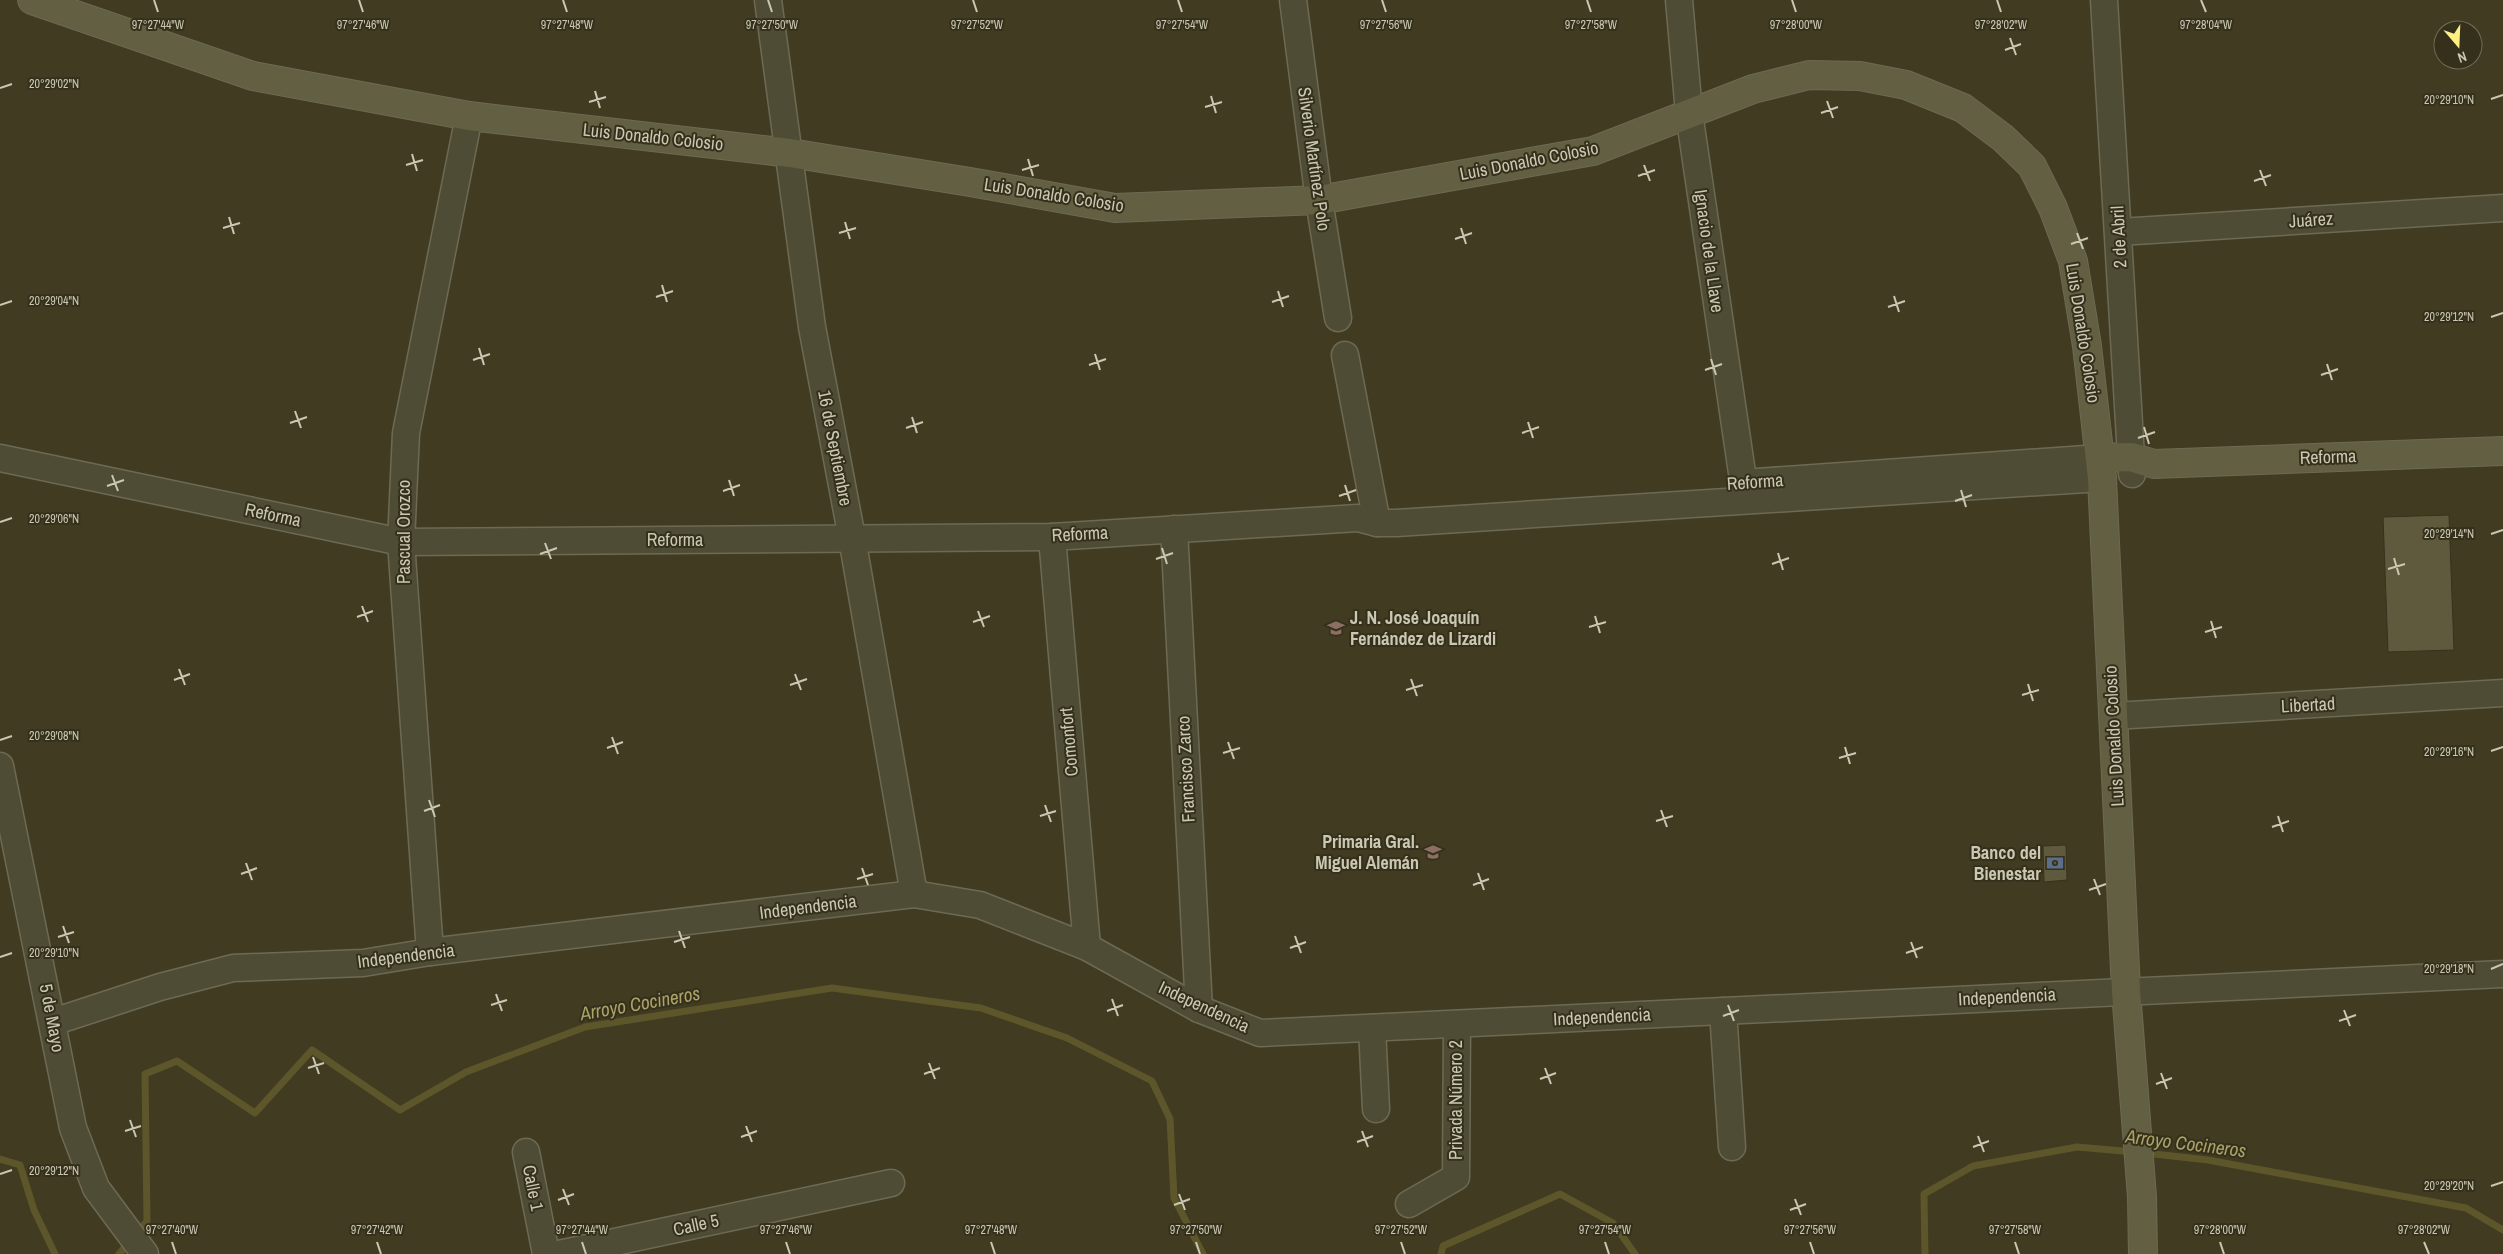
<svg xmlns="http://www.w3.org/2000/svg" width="2503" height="1254" font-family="'Archivo Narrow',sans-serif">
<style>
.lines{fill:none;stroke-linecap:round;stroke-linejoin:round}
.stream{stroke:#5d562b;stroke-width:7}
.building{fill:#5f5a3d;stroke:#36321d}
.street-casing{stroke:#6d6a54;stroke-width:29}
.secondary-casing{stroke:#6d6a54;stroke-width:30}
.street{stroke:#4f4c36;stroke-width:26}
.secondary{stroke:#635f43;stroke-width:28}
.ticks{fill:none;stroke:#cac7b2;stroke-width:2}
.labels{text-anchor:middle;stroke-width:4;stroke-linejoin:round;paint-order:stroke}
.street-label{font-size:18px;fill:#cac7b2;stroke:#34301b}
.poi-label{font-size:18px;font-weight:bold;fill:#cac7b2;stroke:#34301b;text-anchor:end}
.water-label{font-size:19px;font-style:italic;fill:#ada267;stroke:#34301b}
.ticks-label{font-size:12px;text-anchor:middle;fill:#cac7b2;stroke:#34301b;stroke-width:4;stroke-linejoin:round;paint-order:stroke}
</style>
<rect width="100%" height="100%" fill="#403b21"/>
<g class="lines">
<!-- stream -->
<g class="stream">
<path d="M2145 1153 2208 1160 2466 1208 2503 1230"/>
<path d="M0 1159 20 1165 34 1210 55 1254"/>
<path d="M119 1254 147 1221 145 1074 177 1061 255 1113 312 1050 400 1110 466 1072 585 1027 832 988 981 1008 1067 1038 1152 1081 1170 1119 1174 1198 1203 1254"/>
<path d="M1441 1254 1443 1246 1560 1194 1613 1223 1635 1254"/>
<path d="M1925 1254 1924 1194 1973 1166 2077 1147 2134 1152"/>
</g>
</g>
<!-- building -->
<g class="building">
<path d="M2449 515 2454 650 2388 652 2383 517Z"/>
<path d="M2066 845 2067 880 2044 882 2043 846Z"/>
</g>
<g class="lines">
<!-- street casing -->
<g class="street-casing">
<g id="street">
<path d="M768 0 812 327 852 538 914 894"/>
<path d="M1293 0 1319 200 1338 318"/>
<path d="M1679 0 1689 113 1746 500"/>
<path d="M2104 0 2132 474"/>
<path d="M2119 232 2503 208"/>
<path d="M1345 355 1377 523"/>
<path d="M0 458 401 542 1052 537 1358 518 1377 523H1396L2102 478"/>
<path d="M1743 483 2100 458"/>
<path d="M1174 529 1199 1009"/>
<path d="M1052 537 1087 947"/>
<path d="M2113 716 2503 693"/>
<path d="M0 766 73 1128 96 1188 145 1254"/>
<path d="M430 952 401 542 406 433 469 116"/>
<path d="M1723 1011 1732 1147"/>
<path d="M53 1022 160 987 233 968 363 963 430 952 914 894 980 905 1087 947 1199 1009 1260 1033 2503 974"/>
<path d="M1372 1028 1376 1109"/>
<path d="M526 1152 546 1254"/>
<path d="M1409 1204 1456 1177 1457 1024"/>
<path d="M559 1254 891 1183"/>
</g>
</g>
<!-- secondary casing -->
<g class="secondary-casing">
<g id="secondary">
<path d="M32 0 253 76 469 116 790 153 970 182 1115 208 1319 200 1593 151 1753 89 1809 75 1860 76 1906 85 1963 108 2003 138 2032 166 2053 208 2073 261 2087 346 2102 478 2126 991 2142 1197 2143 1254"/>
<path d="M2100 458 2131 457 2154 464 2503 451"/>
</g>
</g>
<!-- street -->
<use href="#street" class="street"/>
<!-- secondary -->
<use href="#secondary" class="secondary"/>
</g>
<!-- ticks -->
<path class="ticks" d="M154 0 158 12M359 0 363 12M563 0 567 12M768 0 772 12M973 0 977 12M1178 0 1182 12M1382 0 1386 12M1587 0 1591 12M1792 0 1796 12M1997 0 2001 12M2201 0 2206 12M2010 38 2016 55M2005 50 2021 44M0 88 12 84M595 91 600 108M1211 96 1216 113M2491 99 2503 95M1827 101 1833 118M589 102 606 97M1205 107 1222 102M1821 113 1838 107M412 154 417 171M1028 159 1033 176M406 165 423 160M1644 165 1650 181M1022 170 1039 165M2260 170 2266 186M1638 176 1655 170M2254 181 2271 175M229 217 234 234M845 222 850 239M223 228 240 223M1461 228 1466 244M839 233 856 228M2077 233 2083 249M1455 239 1472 233M2071 244 2088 238M662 285 667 302M1278 291 1283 307M1894 296 1899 312M656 297 673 291M1272 302 1289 296M0 305 12 301M1888 307 1905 301M2491 317 2503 313M479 348 484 365M1095 354 1100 370M1711 359 1716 375M473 360 490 354M2327 364 2332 380M1089 365 1106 359M1705 370 1722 364M2321 375 2338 369M295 411 301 428M912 417 917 433M1528 422 1533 438M290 423 307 417M2144 427 2149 444M906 428 923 422M1522 433 1539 427M2138 438 2155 432M112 475 118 491M729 480 734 496M1345 485 1350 501M107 486 124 480M1961 490 1966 507M723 491 740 485M1339 496 1356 490M1955 501 1972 495M0 522 12 518M2491 534 2503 530M545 543 551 559M1162 548 1167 564M1778 553 1783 570M540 554 557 548M2394 558 2399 575M1156 559 1173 553M1772 564 1789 558M2388 569 2405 564M362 606 368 622M978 611 984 627M1595 616 1600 633M357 617 373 611M2211 621 2216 638M973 622 990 616M1589 627 1606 622M2205 632 2222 627M179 669 185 685M795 674 801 690M1411 679 1417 696M174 680 190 674M2028 684 2033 701M790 685 807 679M1406 690 1423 685M2022 695 2039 690M612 737 618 754M0 740 12 736M1228 742 1234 759M1845 747 1850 764M607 748 623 742M2491 751 2503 747M1223 753 1240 748M1839 758 1856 753M429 800 435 817M1045 805 1051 822M1661 810 1667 827M424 811 440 805M1040 816 1056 811M2278 816 2283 832M1656 821 1673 816M2272 827 2289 821M246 863 252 880M862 868 868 885M1478 873 1484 890M241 874 257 868M857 879 873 874M2094 879 2100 895M1473 885 1489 879M2089 890 2106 884M63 926 69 943M679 931 685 948M1295 936 1301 953M58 937 74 932M674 942 690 937M1911 942 1917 958M1290 948 1306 942M1906 953 1923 947M0 957 12 953M2491 969 2503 964M496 994 502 1011M1112 999 1118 1016M491 1005 507 1000M1728 1005 1734 1021M2344 1010 2350 1026M1107 1011 1123 1005M1723 1016 1739 1010M2339 1021 2356 1015M313 1057 319 1074M929 1063 935 1079M308 1068 324 1063M1545 1068 1551 1084M2161 1073 2167 1089M924 1074 940 1068M1540 1079 1556 1073M2156 1084 2172 1078M130 1120 136 1137M746 1126 752 1142M125 1131 141 1126M1362 1131 1368 1147M1978 1136 1984 1152M741 1137 757 1131M1357 1142 1373 1136M1973 1147 1989 1141M0 1174 12 1170M2491 1186 2503 1182M563 1189 569 1205M1179 1194 1185 1210M1795 1199 1801 1215M558 1200 574 1194M1174 1205 1190 1199M1790 1210 1806 1204M172 1242 176 1254M377 1242 381 1254M582 1242 586 1254M786 1242 790 1254M991 1242 995 1254M1196 1242 1200 1254M1401 1242 1405 1254M1605 1242 1609 1254M1810 1242 1814 1254M2015 1242 2019 1254M2220 1242 2224 1254M2424 1242 2429 1254"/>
<!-- icons -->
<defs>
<g id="school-bare" transform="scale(1.35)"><path d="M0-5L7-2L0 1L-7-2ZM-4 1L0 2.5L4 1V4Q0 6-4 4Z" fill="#8d6e63" stroke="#34301b" stroke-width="2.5" paint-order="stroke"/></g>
<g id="bank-bare" transform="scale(1.35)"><path d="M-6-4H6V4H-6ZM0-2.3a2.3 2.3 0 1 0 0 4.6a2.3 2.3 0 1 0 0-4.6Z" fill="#5c6f8a" stroke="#34301b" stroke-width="2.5" paint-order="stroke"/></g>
</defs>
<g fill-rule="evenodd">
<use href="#school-bare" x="1336" y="628"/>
<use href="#school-bare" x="1433" y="852"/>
<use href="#bank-bare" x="2055" y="863"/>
</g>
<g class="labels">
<!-- street labels -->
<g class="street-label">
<text transform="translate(653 137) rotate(6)" y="6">Luis Donaldo Colosio</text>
<text transform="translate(1314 159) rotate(82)" y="6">Silverio Martínez Polo</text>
<text transform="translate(1529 161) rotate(-11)" y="6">Luis Donaldo Colosio</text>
<text transform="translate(1054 195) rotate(9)" y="6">Luis Donaldo Colosio</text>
<text transform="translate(2311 220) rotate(-4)" y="6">Juárez</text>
<text transform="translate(2119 237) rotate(-93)" y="6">2 de Abril</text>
<text transform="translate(1709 251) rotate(82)" y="6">Ignacio de la Llave</text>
<text transform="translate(2083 333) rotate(81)" y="6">Luis Donaldo Colosio</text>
<text transform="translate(835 448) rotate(79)" y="6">16 de Septiembre</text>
<text transform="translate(2328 457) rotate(-2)" y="6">Reforma</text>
<text transform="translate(1755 482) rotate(-4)" y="6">Reforma</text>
<text transform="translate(273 515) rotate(12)" y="6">Reforma</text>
<text transform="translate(404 532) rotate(-90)" y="6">Pascual Orozco</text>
<text transform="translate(1080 534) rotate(-3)" y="6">Reforma</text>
<text x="675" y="546">Reforma</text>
<text transform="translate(2308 705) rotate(-3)" y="6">Libertad</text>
<text transform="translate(2114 736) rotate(-93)" y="6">Luis Donaldo Colosio</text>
<text transform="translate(1069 742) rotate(-95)" y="6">Comonfort</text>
<text transform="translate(1186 769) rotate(-93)" y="6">Francisco Zarco</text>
<text transform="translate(808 907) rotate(-7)" y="6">Independencia</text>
<text transform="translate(406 956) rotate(-7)" y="6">Independencia</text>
<text transform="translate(2007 997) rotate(-3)" y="6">Independencia</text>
<text transform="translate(1204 1007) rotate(25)" y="6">Independencia</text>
<text transform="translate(1602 1017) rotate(-3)" y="6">Independencia</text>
<text transform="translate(52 1018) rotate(79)" y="6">5 de Mayo</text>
<text transform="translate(1456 1100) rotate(-90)" y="6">Privada Número 2</text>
<text transform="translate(533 1188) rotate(79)" y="6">Calle 1</text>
<text transform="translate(696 1225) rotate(-12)" y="6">Calle 5</text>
</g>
<!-- poi labels -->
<g class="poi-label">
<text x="1350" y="624" text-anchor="start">J. N. José Joaquín<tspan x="1350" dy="21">Fernández de Lizardi</tspan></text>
<text x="1419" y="848">Primaria Gral.<tspan x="1419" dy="21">Miguel Alemán</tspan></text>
<text x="2041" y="859">Banco del<tspan x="2041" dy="21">Bienestar</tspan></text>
</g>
<!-- water labels -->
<g class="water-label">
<text transform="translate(640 1003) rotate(-10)" y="7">Arroyo Cocineros</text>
<text transform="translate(2186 1143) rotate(7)" y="7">Arroyo Cocineros</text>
</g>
</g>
<g class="ticks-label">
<text x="158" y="29">97°27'44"W</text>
<text x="363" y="29">97°27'46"W</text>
<text x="567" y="29">97°27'48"W</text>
<text x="772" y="29">97°27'50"W</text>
<text x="977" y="29">97°27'52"W</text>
<text x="1182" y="29">97°27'54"W</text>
<text x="1386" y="29">97°27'56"W</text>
<text x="1591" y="29">97°27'58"W</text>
<text x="1796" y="29">97°28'00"W</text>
<text x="2001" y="29">97°28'02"W</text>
<text x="2206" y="29">97°28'04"W</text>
<text x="54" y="88">20°29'02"N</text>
<text x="2449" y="104">20°29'10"N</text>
<text x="54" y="305">20°29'04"N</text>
<text x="2449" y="321">20°29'12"N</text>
<text x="54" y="523">20°29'06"N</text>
<text x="2449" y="538">20°29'14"N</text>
<text x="54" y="740">20°29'08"N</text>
<text x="2449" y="756">20°29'16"N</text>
<text x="54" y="957">20°29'10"N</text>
<text x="2449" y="973">20°29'18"N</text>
<text x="54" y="1175">20°29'12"N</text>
<text x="2449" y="1190">20°29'20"N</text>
<text x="172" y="1234">97°27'40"W</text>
<text x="377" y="1234">97°27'42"W</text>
<text x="582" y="1234">97°27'44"W</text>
<text x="786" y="1234">97°27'46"W</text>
<text x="991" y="1234">97°27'48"W</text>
<text x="1196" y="1234">97°27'50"W</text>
<text x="1401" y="1234">97°27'52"W</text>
<text x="1605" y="1234">97°27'54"W</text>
<text x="1810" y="1234">97°27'56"W</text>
<text x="2015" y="1234">97°27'58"W</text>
<text x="2220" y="1234">97°28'00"W</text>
<text x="2424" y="1234">97°28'02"W</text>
</g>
<!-- north arrow -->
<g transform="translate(2458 45) rotate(161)"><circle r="24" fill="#34301b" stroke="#706c57"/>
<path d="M0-4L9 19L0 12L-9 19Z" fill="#fff082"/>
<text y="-8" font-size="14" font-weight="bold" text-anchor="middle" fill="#cac7b2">N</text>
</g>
</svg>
